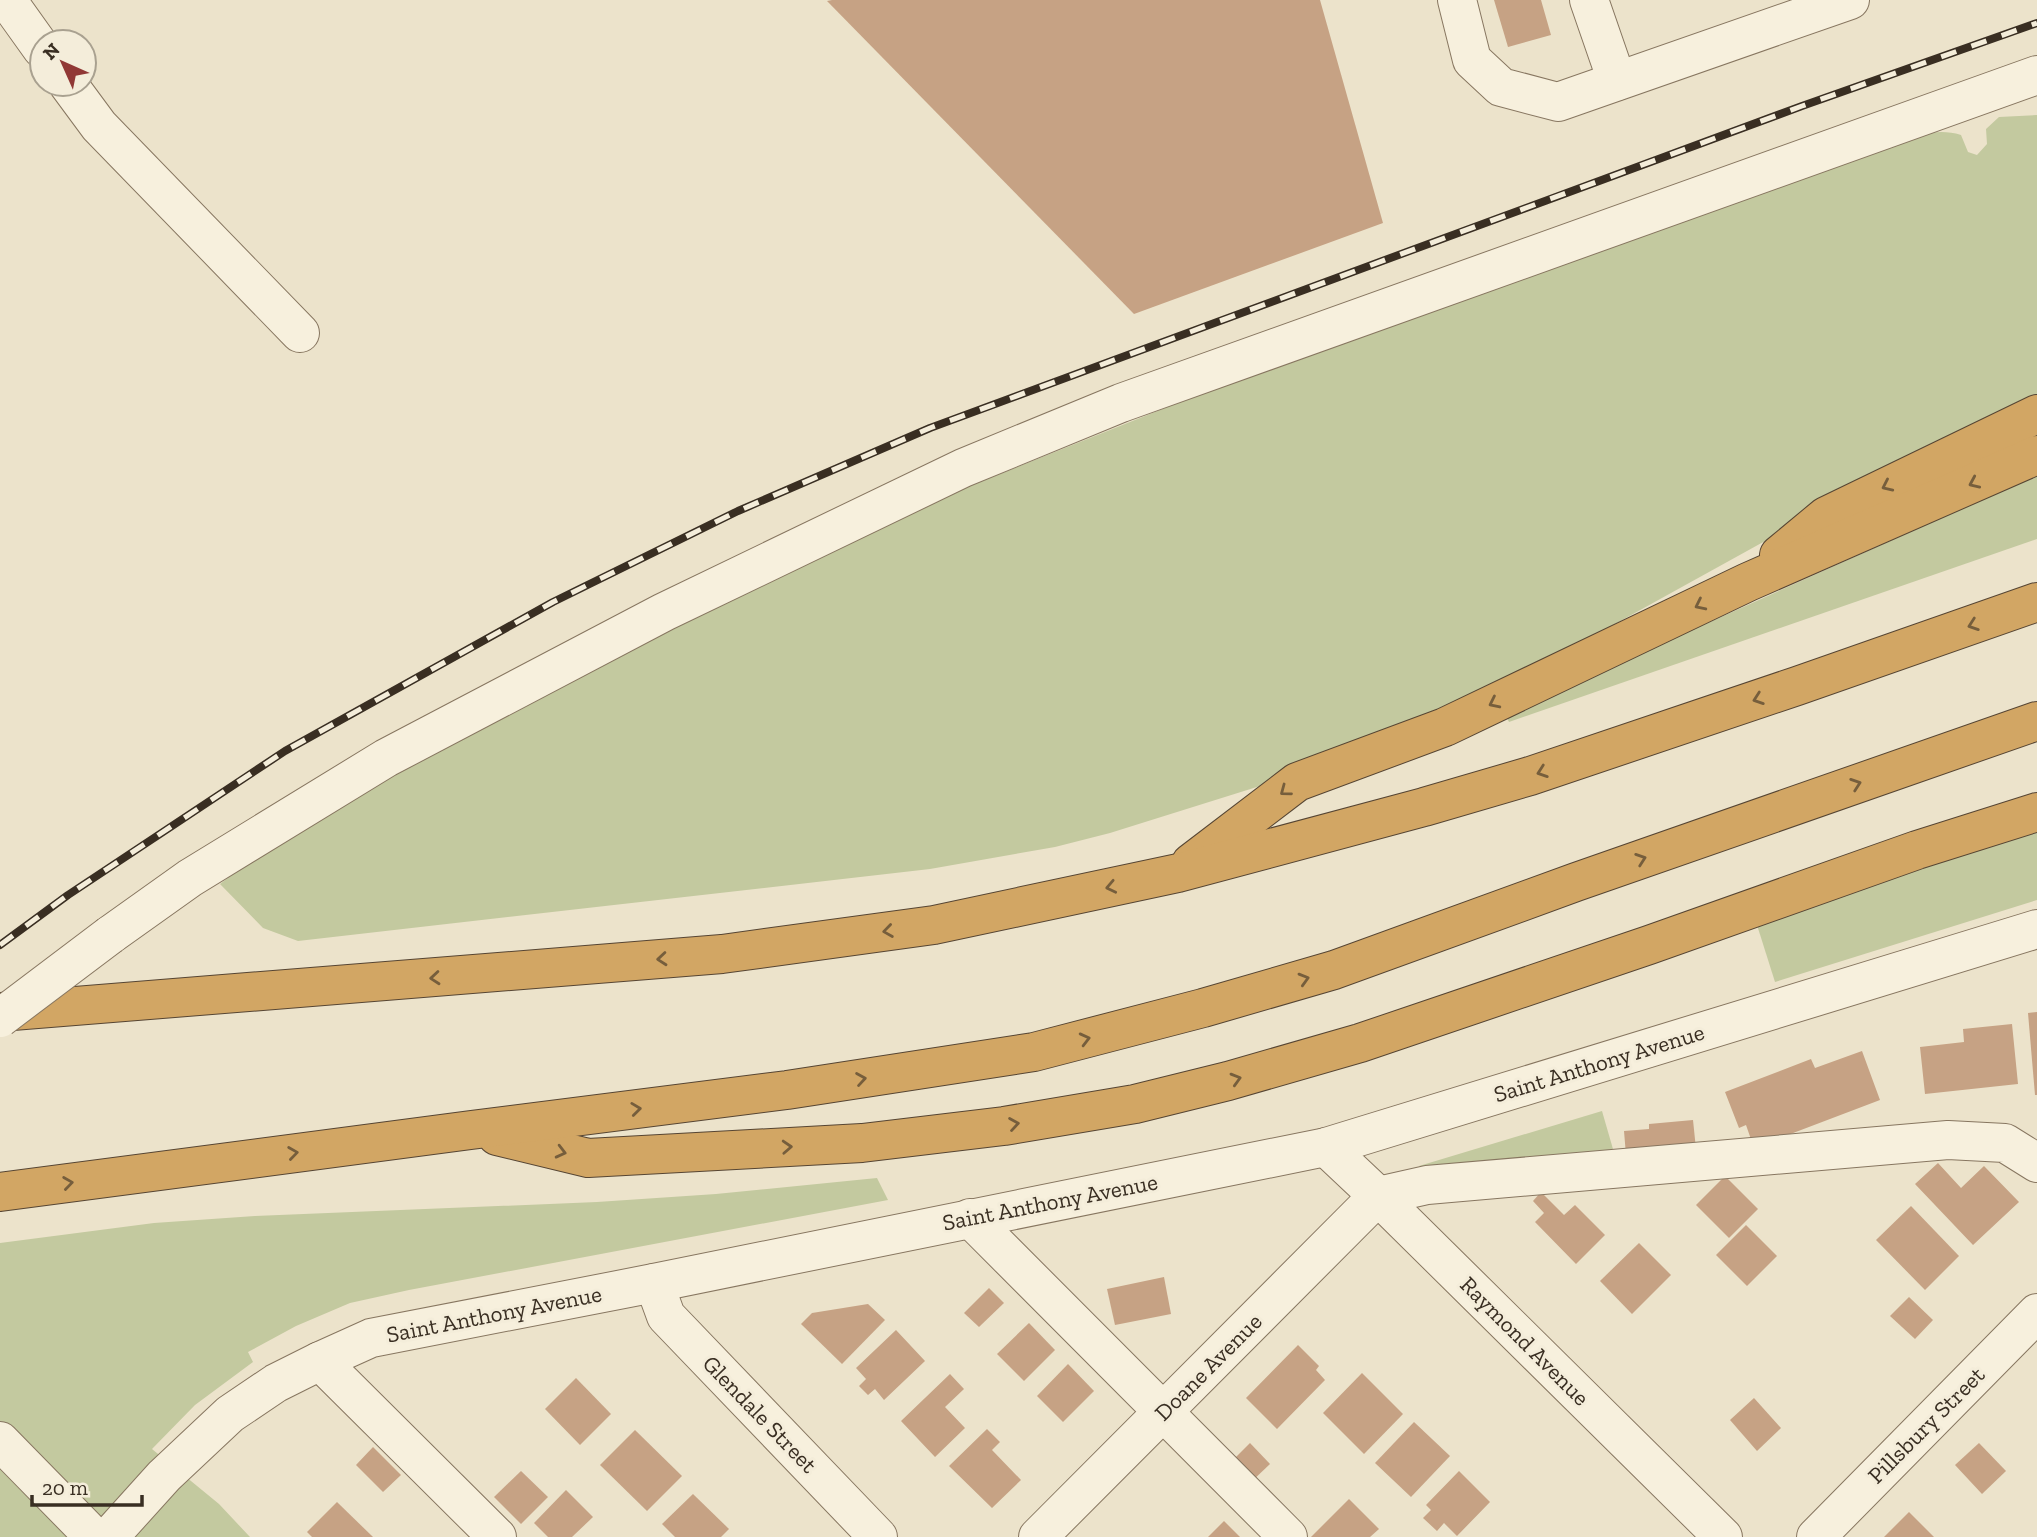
<svg xmlns="http://www.w3.org/2000/svg" width="2037" height="1537" font-family="'Zilla Slab',serif">
<style>
.green{fill:#c3c99f}
.building{fill:#c6a284}
.lines{fill:none;stroke-linecap:round;stroke-linejoin:round}
.minor-casing{stroke:#877660;stroke-width:40}
.highway-casing{stroke:#564533;stroke-width:40}
.minor{stroke:#f7f0dd;stroke-width:38}
.highway{stroke:#d2a664;stroke-width:38}
.rail-casing{stroke:#392e22;stroke-width:8}
.rail{stroke:#f4edda;stroke-width:5;stroke-dasharray:16;stroke-linecap:butt}
.minor-bridge-casing{stroke:#877660;stroke-width:40;stroke-linecap:butt}
.minor-bridge{stroke:#f7f0dd;stroke-width:38}
.oneway{stroke:#765e3c}
.labels{text-anchor:middle;stroke-width:6;stroke-linejoin:round;paint-order:stroke}
.street-label{font-size:23px;fill:#392e22;stroke:#f4edda}
</style>
<rect width="100%" height="100%" fill="#ece3cb"/>
<!-- green -->
<g class="green">
<path d="M2037 115V397L1950 439 1508 683 1292 776 1110 833 1055 847 930 869 298 941 263 928 220 884 266 849 579 670 970 486 1170 406 1896 142C1918 135 1938 128 1961 135L1968 152 1977 155 1987 144 1986 129 1999 117Z"/>
<path d="M2037 475V539L1509 722 1505 714Z"/>
<path d="M2037 828V900L1775 982 1757 925Z"/>
<path d="M1602 1111 1615 1156 1434 1179 1419 1166Z"/>
<path d="M877 1178 888 1200 409 1290 350 1303 296 1326 248 1352 253 1362 195 1405 152 1449 219 1504 250 1537H0V1243L154 1223 255 1216 597 1202 716 1194Z"/>
</g>
<!-- building -->
<g class="building">
<path d="M832 0H1320L1383 223 1134 314 827 1Z"/>
<path d="M1494 0H1541L1551 35 1508 47Z"/>
<path d="M2037 1012V1095H2035L2028 1013Z"/>
<path d="M2012 1024 2018 1084 1925 1094 1920 1047 1964 1042 1963 1029Z"/>
<path d="M1862 1051 1880 1100 1754 1148 1746 1125 1739 1128 1725 1092 1811 1059 1815 1068Z"/>
<path d="M1693 1120 1696 1149 1626 1155 1624 1131 1649 1129V1124Z"/>
<path d="M1938 1163 1961 1188 1984 1166 2019 1202 1973 1245 1915 1184Z"/>
<path d="M1725 1176 1758 1209 1729 1238 1696 1205Z"/>
<path d="M1541 1192 1564 1215 1575 1205 1605 1235 1576 1264 1535 1222 1544 1213 1533 1201Z"/>
<path d="M1911 1206 1959 1256 1925 1290 1876 1240Z"/>
<path d="M1746 1225 1777 1256 1747 1286 1716 1255Z"/>
<path d="M1639 1243 1671 1275 1632 1314 1600 1281Z"/>
<path d="M1164 1277 1171 1314 1115 1325 1107 1289Z"/>
<path d="M989 1288 1004 1303 979 1327 964 1313Z"/>
<path d="M1909 1297 1933 1320 1915 1339 1890 1316Z"/>
<path d="M868 1304 885 1320 842 1364 801 1324 812 1313Z"/>
<path d="M1029 1323 1055 1350 1024 1381 997 1354Z"/>
<path d="M896 1330 925 1361 884 1400 875 1389 868 1395 859 1386 866 1379 856 1368Z"/>
<path d="M1298 1345 1319 1366 1316 1370 1325 1380 1277 1429 1246 1398Z"/>
<path d="M1068 1364 1094 1391 1063 1422 1037 1396Z"/>
<path d="M1362 1373 1403 1414 1364 1454 1323 1413Z"/>
<path d="M950 1374 964 1389 945 1407 965 1428 935 1457 901 1421Z"/>
<path d="M576 1378 611 1414 580 1445 545 1409Z"/>
<path d="M1754 1398 1781 1428 1757 1451 1730 1420Z"/>
<path d="M1414 1422 1450 1456 1411 1497 1375 1463Z"/>
<path d="M987 1429 1000 1442 992 1450 1021 1480 992 1508 949 1466Z"/>
<path d="M635 1430 682 1476 647 1511 600 1465Z"/>
<path d="M1250 1443 1270 1464 1250 1483 1230 1463Z"/>
<path d="M1979 1443 2006 1471 1982 1494 1955 1465Z"/>
<path d="M373 1447 401 1475 383 1492 356 1465Z"/>
<path d="M521 1471 548 1497 521 1524 494 1497Z"/>
<path d="M1459 1471 1490 1502 1457 1536 1444 1523 1437 1531 1423 1518 1431 1510 1426 1505Z"/>
<path d="M566 1490 593 1517 572 1537H548L534 1523Z"/>
<path d="M693 1494 729 1529 721 1537H675L662 1524Z"/>
<path d="M1349 1499 1379 1529 1370 1537H1311Z"/>
<path d="M337 1502 373 1537H312L307 1532Z"/>
<path d="M1909 1512 1934 1537H1884Z"/>
<path d="M1224 1521 1240 1537H1208Z"/>
</g>
<g class="lines">
<!-- minor casing -->
<g class="minor-casing">
<g id="minor">
<path d="M7 0 42 49"/>
<path d="M1457 0 1472 60 1501 87 1558 102 1850 0"/>
<path d="M1589 0 1617 81"/>
<path d="M68 84 99 126 300 333"/>
<path d="M110 935 190 878 386 758 664 612 963 468 1121 403 2037 75"/>
<path d="M1326 1147 1378 1196 1723 1537"/>
<path d="M970 1218 1288 1537"/>
<path d="M654 1283 666 1316 878 1537"/>
<path d="M320 1361 497 1537"/>
<path d="M0 1441 94 1537"/>
<path d="M109 1537 164 1476 230 1414 276 1383 320 1361 371 1338 654 1283 1326 1147 2037 929"/>
<path d="M1038 1537 1378 1196 1427 1185 1948 1140 2005 1143 2037 1163"/>
<path d="M1816 1537 2037 1313"/>
</g>
</g>
<!-- highway casing -->
<g class="highway-casing">
<g id="highway">
<path d="M1779 555 1826 516 2037 414"/>
<path d="M1191 863 1297 782 1445 727 1748 582 2037 455"/>
<path d="M0 1012 722 954 934 925 1178 873 1424 807 1530 776 1797 686 2037 602"/>
<path d="M497 1136 588 1158 862 1143 1004 1126 1135 1104 1228 1081 1360 1043 1649 945 1917 850 2037 812"/>
<path d="M0 1192 471 1130 787 1090 1034 1052 1203 1008 1334 970 1576 882 2037 721"/>
</g>
</g>
<!-- minor -->
<use href="#minor" class="minor"/>
<!-- highway -->
<use href="#highway" class="highway"/>
<!-- rail casing -->
<g class="rail-casing">
<path id="rail" d="M0 945 68 895 285 751 553 602 738 511 930 428 1802 106 2037 23"/>
</g>
<!-- rail -->
<use href="#rail" class="rail"/>
<!-- minor-bridge casing -->
<g class="minor-bridge-casing">
<path id="minor-bridge" d="M0 1018 110 935"/>
</g>
<!-- minor-bridge -->
<use href="#minor-bridge" class="minor-bridge"/>
</g>
<!-- one-way arrows -->
<defs><path id="oneway-chevron" d="M-2-3.5L2.5 0L-2 3.5" fill="none" stroke-width="1.6" stroke-linecap="round" stroke-linejoin="round" transform="scale(1.75)"/></defs>
<g class="oneway">
<use href="#oneway-chevron" transform="translate(1974 483) rotate(156)"/>
<use href="#oneway-chevron" transform="translate(1887 486) rotate(155)"/>
<use href="#oneway-chevron" transform="translate(1700 605) rotate(154)"/>
<use href="#oneway-chevron" transform="translate(1973 625) rotate(161)"/>
<use href="#oneway-chevron" transform="translate(1758 699) rotate(161)"/>
<use href="#oneway-chevron" transform="translate(1494 703) rotate(154)"/>
<use href="#oneway-chevron" transform="translate(1542 772) rotate(161)"/>
<use href="#oneway-chevron" transform="translate(1856 784) rotate(-19)"/>
<use href="#oneway-chevron" transform="translate(1285 791) rotate(143)"/>
<use href="#oneway-chevron" transform="translate(1641 859) rotate(-19)"/>
<use href="#oneway-chevron" transform="translate(1111 887) rotate(168)"/>
<use href="#oneway-chevron" transform="translate(888 931) rotate(172)"/>
<use href="#oneway-chevron" transform="translate(662 959) rotate(175)"/>
<use href="#oneway-chevron" transform="translate(435 978) rotate(175)"/>
<use href="#oneway-chevron" transform="translate(1304 979) rotate(-16)"/>
<use href="#oneway-chevron" transform="translate(1085 1039) rotate(-14)"/>
<use href="#oneway-chevron" transform="translate(861 1079) rotate(-9)"/>
<use href="#oneway-chevron" transform="translate(1236 1079) rotate(-16)"/>
<use href="#oneway-chevron" transform="translate(636 1109) rotate(-7)"/>
<use href="#oneway-chevron" transform="translate(1014 1124) rotate(-9)"/>
<use href="#oneway-chevron" transform="translate(787 1147) rotate(-3)"/>
<use href="#oneway-chevron" transform="translate(561 1152) rotate(14)"/>
<use href="#oneway-chevron" transform="translate(293 1153) rotate(-8)"/>
<use href="#oneway-chevron" transform="translate(68 1183) rotate(-8)"/>
</g>
<g class="labels">
<!-- street labels -->
<g class="street-label">
<text transform="translate(1599 1063) rotate(-17)" y="8">Saint Anthony Avenue</text>
<text transform="translate(1050 1202) rotate(-11)" y="8">Saint Anthony Avenue</text>
<text transform="translate(494 1314) rotate(-11)" y="8">Saint Anthony Avenue</text>
<text transform="translate(1525 1341) rotate(45)" y="8">Raymond Avenue</text>
<text transform="translate(1208 1367) rotate(-45)" y="8">Doane Avenue</text>
<text transform="translate(760 1414) rotate(46)" y="8">Glendale Street</text>
<text transform="translate(1926 1425) rotate(-45)" y="8">Pillsbury Street</text>
</g>
</g>
<!-- north arrow -->
<g transform="translate(63 63) rotate(315)"><circle r="33" fill="#f4edda" stroke="#a9a190" stroke-width="2"/>
<path d="M0-5L12 26L0 18L-12 26Z" fill="#913835"/>
<text y="-10" font-size="19" font-weight="bold" text-anchor="middle" fill="#392e22">N</text>
</g>
<!-- scale -->
<path d="M32 1495v10h110v-10" fill="none" stroke="#392e22" stroke-width="3.5"/>
<text x="42" y="1495" font-size="21" fill="#392e22" stroke="#f4edda" stroke-width="5" paint-order="stroke">20 m</text>
</svg>
